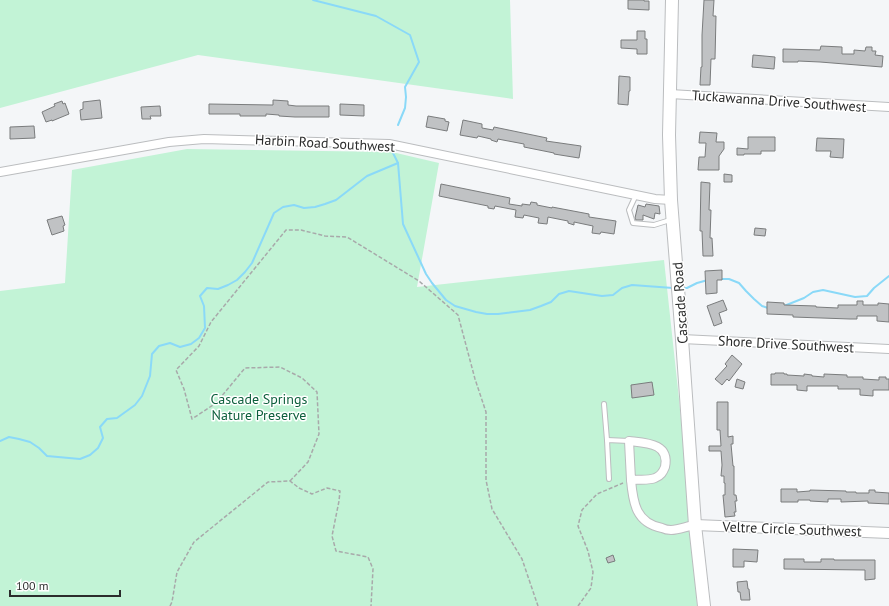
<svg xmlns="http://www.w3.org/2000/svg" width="889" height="606" font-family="'PT Sans',sans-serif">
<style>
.green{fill:#c2f3d6}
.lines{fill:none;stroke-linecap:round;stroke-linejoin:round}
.stream{stroke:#8ad9f8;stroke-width:2}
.building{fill:#c0c2c4;stroke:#7a7c7d}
.service-casing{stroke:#bbbdbf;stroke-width:6}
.minor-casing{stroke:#bbbdbf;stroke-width:10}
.tertiary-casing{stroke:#bbbdbf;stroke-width:12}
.secondary-casing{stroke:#bbbdbf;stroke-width:14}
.path{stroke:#a8a9aa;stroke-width:1.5;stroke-dasharray:4 2;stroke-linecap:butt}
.service{stroke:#fff;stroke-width:4}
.minor{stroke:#fff;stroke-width:8}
.tertiary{stroke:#fff;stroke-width:10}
.secondary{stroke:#fff;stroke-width:12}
.labels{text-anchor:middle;stroke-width:3;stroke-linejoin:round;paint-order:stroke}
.street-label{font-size:14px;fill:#2b2c2c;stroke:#fff}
.park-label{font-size:14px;fill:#0c5f3c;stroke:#fff}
</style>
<rect width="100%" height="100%" fill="#f4f6f8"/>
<!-- green -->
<g class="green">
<path d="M0 0H510L513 99 198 55 0 108Z"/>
<path d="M187 149 392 152 439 163 417 287 664 260 679 399 690 515 697 606H0V291L65 283 72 170Z"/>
</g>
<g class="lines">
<!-- stream -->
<g class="stream">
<path d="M313 0 376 16 410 35 419 62 405 87 406 97 405 108 398 125"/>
<path d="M392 151 398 163 403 224 426 274 432 283 446 300 455 306 476 312 487 314H498L530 310 541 306 551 302 559 294 569 291 602 296 613 295 622 288 632 285 673 288"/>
<path d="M720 279H729L739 283 746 291 754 299 762 306 768 308"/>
<path d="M682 288H687L697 283 708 280"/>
<path d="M784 306 804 298 813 292 823 290 855 297 867 296 874 288 889 276"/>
<path d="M0 441 9 437 19 439 30 442 39 448 47 456 80 459 90 455 98 448 103 438 100 427 107 419 117 418 135 405 142 396 150 376 152 354 159 346 170 343 180 347 191 344 199 338 205 328 204 306 200 296 207 288 218 289 228 285 237 280 245 272 252 263 274 213 283 207 294 205 304 208 315 207 325 204 336 200 367 176 398 163"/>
</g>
</g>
<!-- building -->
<g class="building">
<path d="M628 0H644V1H649V10L628 9Z"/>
<path d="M704 0H714L713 16H716L715 59H711L710 85H700L701 67H702V35Z"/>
<path d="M637 31H645V39H647V54H637V49L621 48V40H637Z"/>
<path d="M821 46 842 47V54H854V50L865 51 866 47H872V51H876L875 55 883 56 882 67 820 62 798 61V62H783V49L820 50Z"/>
<path d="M753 55 775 57 774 69 752 67Z"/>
<path d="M619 76 630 77V91H629L628 105 618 104Z"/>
<path d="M100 100 102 118 81 120 80 110 83 109V102Z"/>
<path d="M273 100 288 101V105L296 106H329V117H295L279 116V115L266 114V116H240V114H209V104L273 105Z"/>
<path d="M62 101 63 104 65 103 69 114 52 121V120L46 122 42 112 55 106 54 104Z"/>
<path d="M340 104 364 105V116L340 115Z"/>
<path d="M160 106 161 116H150L151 119H142L141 107Z"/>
<path d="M428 116 445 119V121L449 122 447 131 426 127Z"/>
<path d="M463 120 482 124V128L493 130 494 127 547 138 546 141 581 146 579 158 554 154V153L524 147V144L503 140 498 139 497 142 491 140V139L478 136 477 138 460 135Z"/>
<path d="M34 126 35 138 10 139V127Z"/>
<path d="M700 132 717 133 716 142H724V149L719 156V170H698L699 157H705L706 143H699Z"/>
<path d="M748 137H775V151H761V154H744V155H737V148L748 149Z"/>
<path d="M817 138 844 139 843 158 830 157 831 151H816Z"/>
<path d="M724 174 732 175V182H724Z"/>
<path d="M701 182 710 183 709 210H711L710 238H712L713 256H703L702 231H700Z"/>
<path d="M441 184 510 198 509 204 522 206V204L530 205 531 202 537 203V205L552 208V207L589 214V217L616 221 614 234 601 232 600 234 592 233 593 226 574 222V225L568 223V221L548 217 547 224 538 223 539 218 524 215 523 218 515 217 516 210 495 206 494 209 488 208V206L439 196Z"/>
<path d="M646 204 659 206 660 214 655 213 654 219 643 215V220H636L635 218 638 205 645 207Z"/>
<path d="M62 216 65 225 63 226 64 231 52 235 47 220Z"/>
<path d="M755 228 766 229 765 236 754 235Z"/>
<path d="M722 270V280H717V293L706 294 705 271Z"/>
<path d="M723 300 727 310 719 313 722 323 714 326 707 306Z"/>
<path d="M857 301H863V305H878V303L889 304V322L877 321V316H857V319H850L793 317V315L767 314V302L784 303V305L816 306V307L838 308V305H857Z"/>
<path d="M732 355 742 364 729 381 727 379 722 385 715 379 727 366 725 364Z"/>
<path d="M775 373H784V374H787V375L804 376V374L812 375V376L824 377V374L847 375V377H863V379L879 380V377H886V379H889V390H873V396L860 395V389H838V386H807V391L797 390V385H771V374H775Z"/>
<path d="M737 379 745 382 743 389 735 387Z"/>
<path d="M652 382 654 395 632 398 631 385Z"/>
<path d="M717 402H728V437L733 436V444H731L733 466H734V495H736L737 501H735L736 512H734L735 516 725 517 723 495H725V483H724V476H721L722 465 721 451H709V446H721L720 430H717Z"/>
<path d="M781 489H797V492L810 491V490L846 491V492H856V493H869V490H875V492L889 493V504L868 503V501L841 502V499H828V502L810 501V500H798V502H781Z"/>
<path d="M733 549 758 550 757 562 744 561V567H733Z"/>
<path d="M613 555 615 561 608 563 606 558Z"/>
<path d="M784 559H804V562H821V559H834V560H875V579L865 580V570L784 569Z"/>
<path d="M747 581 748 589H749L750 600H741L740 592H738L737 582Z"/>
</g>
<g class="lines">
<!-- service casing -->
<g class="service-casing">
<g id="service">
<path d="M636 195 629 210 633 223 654 225 670 220"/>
<path d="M604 404 607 440"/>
<path d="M609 479 607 440 629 441"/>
</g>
</g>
<!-- minor casing -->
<g class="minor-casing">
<g id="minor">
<path d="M670 94 889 107"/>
<path d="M0 172 169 142 204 139 389 144 655 199 671 200"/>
<path d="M682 339 889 349"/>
<path d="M629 441C646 443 670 443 665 467 663 472 661 476 655 478 648 481 638 479 631 480Z"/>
<path d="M631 480C633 503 636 523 662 528 664 529 668 530 671 530 679 530 687 526 695 525"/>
</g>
</g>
<!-- tertiary casing -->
<g class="tertiary-casing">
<path id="tertiary" d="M695 525 889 533"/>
</g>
<!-- secondary casing -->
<g class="secondary-casing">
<path id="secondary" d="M672 0 669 135 671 200 682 339 695 525 704 606"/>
</g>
<!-- path -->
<g class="path">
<path d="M290 481 308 462 319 434 317 392 302 378 280 367 245 368 216 403 192 419 184 389 176 370 199 346 211 322 286 230H301L325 236 347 237 419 281 458 315 475 379 486 412V480L492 509 522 559 538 606"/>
<path d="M170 606 172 602 177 572 194 542 268 482 290 481 299 488 312 494 327 488 340 491 339 501 332 536 336 551 368 557 373 569 371 606"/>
<path d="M578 606 591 588 593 572 588 551 578 526 582 510 597 494 623 483"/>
</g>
<!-- service -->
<use href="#service" class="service"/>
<!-- minor -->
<use href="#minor" class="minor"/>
<!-- tertiary -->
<use href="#tertiary" class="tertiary"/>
<!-- secondary -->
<use href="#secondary" class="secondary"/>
</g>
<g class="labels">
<!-- street labels -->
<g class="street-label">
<text transform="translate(779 101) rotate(4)" y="5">Tuckawanna Drive Southwest</text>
<text transform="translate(325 143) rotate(3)" y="5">Harbin Road Southwest</text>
<text transform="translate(680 303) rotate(-94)" y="5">Cascade Road</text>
<text transform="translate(786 344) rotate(3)" y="5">Shore Drive Southwest</text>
<text transform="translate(792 529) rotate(2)" y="5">Veltre Circle Southwest</text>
</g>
<!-- park labels -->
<g class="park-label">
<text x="259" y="404">Cascade Springs<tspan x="259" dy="16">Nature Preserve</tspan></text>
</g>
</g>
<!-- scale -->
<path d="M10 590v6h110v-6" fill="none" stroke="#2b2c2c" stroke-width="2"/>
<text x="16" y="590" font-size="12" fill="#2b2c2c" stroke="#ffffff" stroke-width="3" paint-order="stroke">100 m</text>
</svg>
